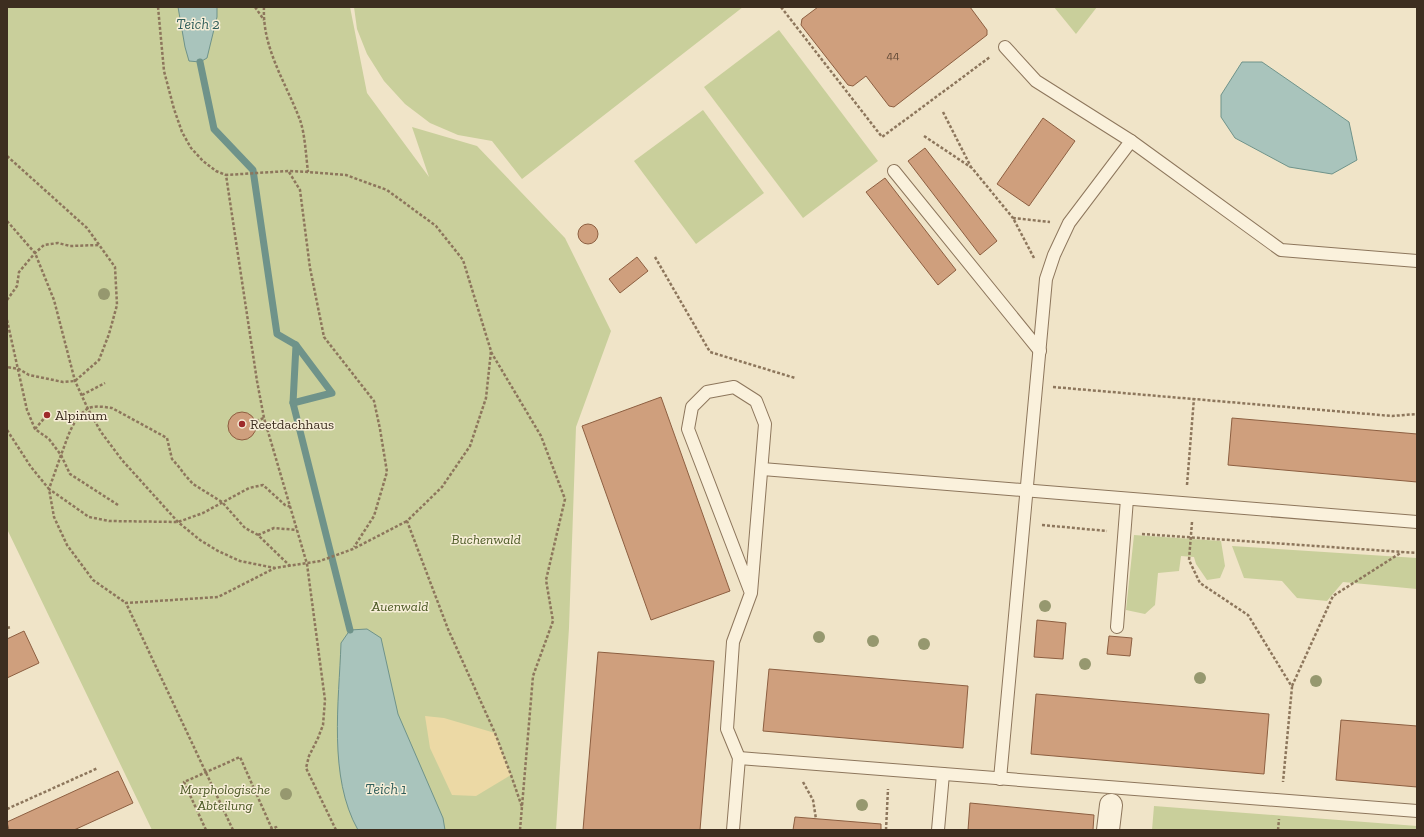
<svg xmlns="http://www.w3.org/2000/svg" width="1424" height="837" font-family="'Zilla Slab',serif">
<style>
.green{fill:#c9cf9b}
.sand{fill:#ecd9a5}
.water{fill:#a9c4bc;stroke:#6f938a}
.lines{fill:none;stroke-linecap:round;stroke-linejoin:round}
.stream{stroke:#6f938a;stroke-width:7}
.building{fill:#cf9f7d;stroke:#8d5f41}
.lane-casing{stroke:#8d765c;stroke-width:14}
.street-casing{stroke:#8d765c;stroke-width:24}
.path{stroke:#8d765c;stroke-width:2.5;stroke-dasharray:3 2;stroke-linecap:butt}
.lane{stroke:#faf1dc;stroke-width:12}
.street{stroke:#faf1dc;stroke-width:22}
.tree{fill:#96986f}
.poi-dot{fill:#9e2a2b;stroke:#f7eed8;stroke-width:1.5}
.labels{text-anchor:middle;stroke-width:3;stroke-linejoin:round;paint-order:stroke}
.number-label{font-size:12px;fill:#624a37}
.poi-label{font-size:14px;fill:#3d2e20;stroke:#f7eed8;text-anchor:start}
.park-label{font-size:14px;font-style:italic;fill:#4d5a26;stroke:#f7eed8}
.water-label{font-size:15px;font-style:italic;fill:#2f5d5a;stroke:#f7eed8}
</style>
<rect width="100%" height="100%" fill="#f0e4c8"/>
<!-- green -->
<g class="green">
<path d="M7 7H350L367 93 429 177 412 127 477 146 565 238 611 331 576 427 569 628 556 830H152L7 529Z"/>
<path d="M354 7H743L522 179 492 141 458 135 430 123 405 104 384 81 367 54 357 29Z"/>
<path d="M1054 7H1097L1076 34Z"/>
<path d="M779 30 878 161 803 218 704 87Z"/>
<path d="M703 110 764 193 696 244 634 161Z"/>
<path d="M1134 535 1221 541 1225 566 1220 578 1207 580 1196 564 1194 557 1181 556 1179 571 1158 573 1155 605 1145 614 1126 610Z"/>
<path d="M1232 546 1417 558V589L1343 582 1327 601 1297 598 1282 581 1244 578Z"/>
<path d="M1154 806 1417 826V830H1152Z"/>
</g>
<!-- sand -->
<path class="sand" d="M425 716 444 718 495 733 511 775 476 796 452 795 430 748Z"/>
<!-- water -->
<g class="water">
<path d="M178 7H217V17L207 58 200 62 189 61 185 47Z"/>
<path d="M1242 62H1262L1349 122 1357 160 1332 174 1289 167 1235 138 1221 117V95Z"/>
<path d="M367 629 381 638 398 714 443 818 445 830H358C328 777 339 702 341 643L350 630Z"/>
</g>
<g class="lines">
<!-- stream -->
<g class="stream">
<path d="M200 62 214 129 253 170 277 334 296 345 293 403 350 630"/>
<path d="M293 403 332 393 296 345"/>
</g>
</g>
<!-- building -->
<g class="building">
<path d="M818 7H970L987 30V35L894 107 889 106 866 76 853 86 848 85 801 25 802 19Z"/>
<path d="M1043 118 1075 141 1029 206 997 184Z"/>
<path d="M925 148 997 241 980 255 908 161Z"/>
<path d="M885 178 956 270 938 285 866 192Z"/>
<circle cx="588" cy="234" r="10"/>
<path d="M637 257 648 271 620 293 609 279Z"/>
<path d="M661 397 730 591 651 620 582 426Z"/>
<circle cx="242" cy="426" r="14"/>
<path d="M1232 418 1417 434V482L1228 465Z"/>
<path d="M1037 620 1066 623 1063 659 1034 657Z"/>
<path d="M24 631 39 663 7 678V639Z"/>
<path d="M1109 636 1132 638 1130 656 1107 654Z"/>
<path d="M598 652 714 661 700 830H583Z"/>
<path d="M769 669 968 686 963 748 763 731Z"/>
<path d="M1036 694 1269 714 1264 774 1031 754Z"/>
<path d="M1341 720 1417 726V787L1336 780Z"/>
<path d="M118 771 133 803 74 830H9L7 822Z"/>
<path d="M970 803 1094 815 1093 830H968Z"/>
<path d="M795 817 881 824V830H793Z"/>
</g>
<g class="lines">
<!-- lane casing -->
<g class="lane-casing">
<g id="lane">
<path d="M1131 141 1281 250 1417 261"/>
<path d="M894 171 1040 351"/>
<path d="M762 469 1417 522"/>
<path d="M1117 627 1127 499"/>
<path d="M739 758 1417 811"/>
<path d="M1000 779 1046 279 1054 255 1069 223 1131 141 1036 81 1005 47"/>
<path d="M733 830 739 758 727 729 733 642 751 593 765 424 756 401 734 387 707 392 692 407 688 429 751 593"/>
<path d="M938 830 943 774"/>
</g>
</g>
<!-- street casing -->
<g class="street-casing">
<path id="street" d="M1108 830 1111 805"/>
</g>
<!-- path -->
<g class="path">
<path d="M158 7 164 71 174 109 182 132 191 148 203 161 216 171 226 175"/>
<path d="M255 7 264 20"/>
<path d="M264 7C262 48 286 83 300 120 305 134 306 156 308 172"/>
<path d="M781 7 882 137 990 57"/>
<path d="M943 112 971 167"/>
<path d="M924 136 972 168 1013 218"/>
<path d="M7 156 87 228 115 267 117 305 109 334 99 360 75 381 63 382 29 375 19 369 7 367"/>
<path d="M289 172 300 190 310 268 324 337 374 401 380 429 387 472 374 516 354 547"/>
<path d="M7 221 35 253 54 300 75 381 88 409 101 432 122 460 178 522 200 540 218 551 240 561 275 568"/>
<path d="M655 257 710 352 795 378"/>
<path d="M1034 258 1013 218 1050 222"/>
<path d="M7 300 17 286 19 272 35 253 44 245 58 243 70 246 99 245"/>
<path d="M7 320 27 410 35 429 49 439 61 455 49 489 89 517 109 521 178 522 203 513 249 488 263 485 285 505 291 507"/>
<path d="M491 352 541 436 565 499 546 580 553 621 533 676 520 830"/>
<path d="M1053 387 1392 416 1417 414"/>
<path d="M82 395 105 383"/>
<path d="M256 421 264 418"/>
<path d="M35 429 47 415"/>
<path d="M7 430 31 467 49 489 54 517 67 545 93 580 126 603"/>
<path d="M1187 485 1194 398"/>
<path d="M118 505 70 474 61 455C67 440 72 419 87 409 94 405 104 407 112 408L167 438 172 459 179 467 185 475 193 484 222 502 245 528 258 535 290 566"/>
<path d="M1192 522 1189 560 1200 583 1248 615 1292 687 1283 782"/>
<path d="M1042 525 1107 531"/>
<path d="M1142 534 1417 553"/>
<path d="M258 535 274 528 297 530"/>
<path d="M7 628 11 627"/>
<path d="M1292 686 1333 596 1402 552"/>
<path d="M803 782 813 800 816 819"/>
<path d="M7 809 98 768"/>
<path d="M206 830 184 782 240 757 272 829"/>
<path d="M233 830 126 603 218 597 275 568 320 561 353 549 407 521"/>
<path d="M270 830 276 827 277 830"/>
<path d="M336 830 306 768 309 756 318 738 323 725 325 700 307 564 264 418 257 381 226 175 288 171 308 172 346 175 365 182 387 190 436 226 463 260 491 351 486 398 470 446 442 487 407 521 448 629 495 733 511 775 522 807"/>
<path d="M886 830 888 789"/>
<path d="M1278 830 1279 819"/>
</g>
<!-- lane -->
<use href="#lane" class="lane"/>
<!-- street -->
<use href="#street" class="street"/>
</g>
<!-- trees -->
<g class="tree">
<circle cx="104" cy="294" r="6"/>
<circle cx="1045" cy="606" r="6"/>
<circle cx="819" cy="637" r="6"/>
<circle cx="873" cy="641" r="6"/>
<circle cx="924" cy="644" r="6"/>
<circle cx="1085" cy="664" r="6"/>
<circle cx="1200" cy="678" r="6"/>
<circle cx="1316" cy="681" r="6"/>
<circle cx="286" cy="794" r="6"/>
<circle cx="862" cy="805" r="6"/>
</g>
<!-- markers -->
<g class="poi-dot">
<circle cx="47" cy="415" r="4"/>
<circle cx="242" cy="424" r="4"/>
</g>
<g class="labels">
<!-- number labels -->
<g class="number-label">
<text x="893" y="59">44</text>
</g>
<!-- poi labels -->
<g class="poi-label">
<text x="55" y="420">Alpinum</text>
<text x="250" y="429">Reetdachhaus</text>
</g>
<!-- park labels -->
<g class="park-label">
<text x="486" y="544">Buchenwald</text>
<text x="400" y="611">Auenwald</text>
<text x="225" y="794">Morphologische<tspan x="225" dy="16">Abteilung</tspan></text>
</g>
<!-- water labels -->
<g class="water-label">
<text x="198" y="29">Teich 2</text>
<text x="386" y="794">Teich 1</text>
</g>
</g>
<!-- border -->
<rect width="1424" height="837" fill="none" stroke="#3d2e20" stroke-width="16"/>
</svg>
